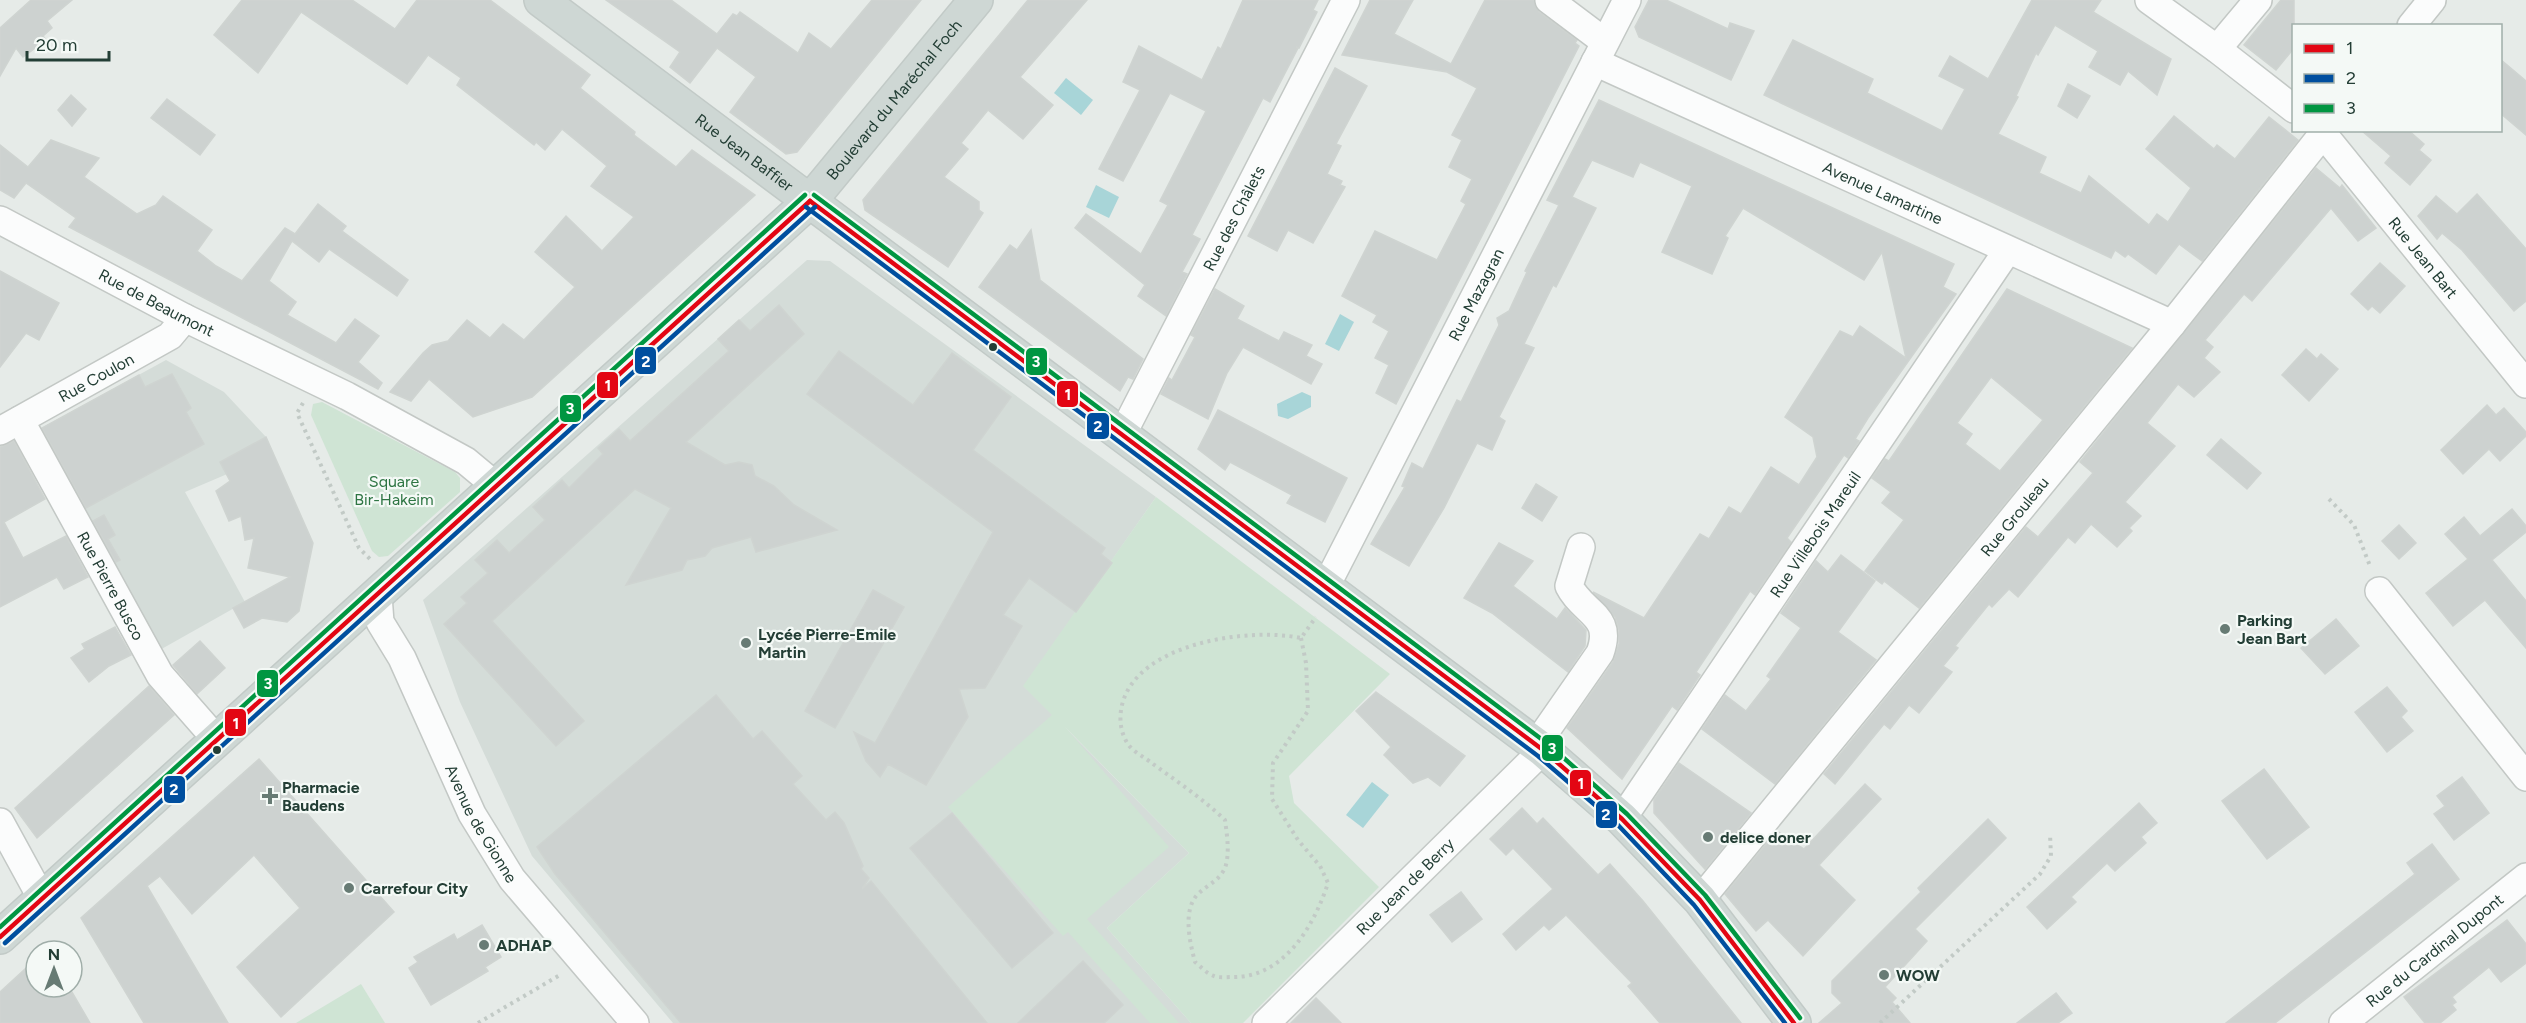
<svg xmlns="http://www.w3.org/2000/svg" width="2526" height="1023" font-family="Figtree,sans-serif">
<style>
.built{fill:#d4dcd8}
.green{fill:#cfe4d4}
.water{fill:#a8d5d8}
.building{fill:#cdd2d0;stroke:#cfd4d1;stroke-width:1.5;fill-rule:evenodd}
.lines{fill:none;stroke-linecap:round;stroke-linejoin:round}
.minor-casing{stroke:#c3c8c5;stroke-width:30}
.major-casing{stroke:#c2cac7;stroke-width:36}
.path{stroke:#c2cac6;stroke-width:4;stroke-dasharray:3 4.5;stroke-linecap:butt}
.minor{stroke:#fbfcfc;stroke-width:27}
.major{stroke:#ced7d4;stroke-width:33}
.bus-1-casing{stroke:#f4f9f6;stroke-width:9}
.bus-2-casing{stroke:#f4f9f6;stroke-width:9}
.bus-3-casing{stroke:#f4f9f6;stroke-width:9}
.bus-1{stroke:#e30613;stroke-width:4.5}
.bus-2{stroke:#004f9f;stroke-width:4.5}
.bus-3{stroke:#009641;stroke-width:4.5}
.bus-dot{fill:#233e35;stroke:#f4f9f6;stroke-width:2}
.poi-dot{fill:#677b74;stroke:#f4f9f6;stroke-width:2}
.labels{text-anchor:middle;stroke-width:4.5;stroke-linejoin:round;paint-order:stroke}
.street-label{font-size:16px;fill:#233e35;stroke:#f4f9f6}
.park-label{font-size:16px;fill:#2e7543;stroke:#f4f9f6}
.poi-label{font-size:16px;font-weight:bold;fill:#233e35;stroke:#f4f9f6;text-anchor:start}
.line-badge{stroke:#f4f9f6;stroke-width:2}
.badge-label{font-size:16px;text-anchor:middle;font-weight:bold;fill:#fff}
</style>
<rect width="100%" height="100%" fill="#e6ebe8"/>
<!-- built -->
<g class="built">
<path d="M807 260 830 261 1156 497 1024 686 1189 853 1107 928 1191 1023H673L532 856 460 702 423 600Z"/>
<path d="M166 360 224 392 266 437 274 454 185 492 245 602 158 651 36 431Z"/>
</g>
<!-- green -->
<g class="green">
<path d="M322 402 455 472 460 478V492L388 556 379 557 372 551 311 415 313 404Z"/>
<path d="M1156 497 1390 674 1289 776 1294 803 1379 887 1243 1023H1191L1107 928 1189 853 1065 727 1169 847 1087 919 1179 1023H1150L1068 932 1063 936 948 807 1052 715 1023 686Z"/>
<path d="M361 984 385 1023H296Z"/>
</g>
<!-- water -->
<g class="water">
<path d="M1066 78 1093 100 1081 115 1054 93Z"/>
<path d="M1096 185 1119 197 1109 218 1086 207Z"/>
<path d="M1340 314 1354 322 1339 351 1325 344Z"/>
<path d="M1302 392 1311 396V407L1288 419 1278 416 1277 404Z"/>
<path d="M1372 782 1389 795 1363 828 1346 815Z"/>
</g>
<!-- building -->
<g class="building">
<path d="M31 0H72L47 21 52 28 43 36 46 40 23 57 16 48 0 76V28Z"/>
<path d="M242 0H352L395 29 417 0H490L590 75 580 88 635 132 634 135 676 167 692 150 755 195 532 397 473 417 429 379 411 401 390 392 423 353 432 345 448 341 467 320 490 338 503 324 524 340 575 287 535 252 566 216 602 251 634 217 591 186 607 166 562 129 545 150 536 142 534 145 457 85 461 78 428 55 407 84 301 12 258 73 214 35Z"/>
<path d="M606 0H671L717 34 733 14 737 16 740 12 798 53 809 33 831 49 872 0H921L797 152 786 154 730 112 756 77 717 48 690 83 670 67 680 52Z"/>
<path d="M1028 0H1087L1020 77 1053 105 1023 139 988 110 961 143 968 149 944 177 979 202V210L983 213 948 267 865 210 863 200Z"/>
<path d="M1243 0H1318L1313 10 1317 12 1299 48 1296 47 1298 48 1270 102 1263 98 1192 235 1200 239 1182 272 1187 274 1166 316 1138 296 1145 285 1075 228 1086 214 1141 254 1168 205 1160 201 1206 111 1170 93 1123 181 1099 169 1140 90 1123 82 1139 46 1202 80 1218 47 1221 49Z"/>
<path d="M1370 0H1413L1394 34 1451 64 1485 0H1534L1539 12 1577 40 1575 43 1579 46 1396 404 1376 393 1389 365 1375 358 1389 331 1373 322 1377 315 1342 296 1375 231 1437 260 1466 204 1461 201 1472 179 1449 167 1462 140 1452 135 1477 88 1447 72 1342 55Z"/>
<path d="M1649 0H1666L1728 29 1730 23 1754 31 1731 80 1639 37 1635 27Z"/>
<path d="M2032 0H2101L2093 12 2171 59 2157 95 2128 71 2120 85 2089 67 2098 51 2055 25 2038 55 2036 53 2016 96 2018 97 1998 134 2046 157 2039 173 2081 193 2089 176 2149 225 2157 214 2168 222 2191 188 2146 149 2174 116 2214 149 2217 145 2235 159 2269 117 2298 140 2202 261 2179 244 2156 274 2128 254 2125 257 2115 250 2111 258 1764 95 1793 40 1873 79 1867 93 1942 131 1965 89 1939 76 1950 56 1988 79Z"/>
<path d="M2281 0H2294V48L2276 70 2244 45Z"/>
<path d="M2500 59 2526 81V135L2500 113Z"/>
<path d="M1335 68 1367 86 1336 144 1341 146 1327 174 1342 181 1340 185 1345 187 1313 243 1288 230 1277 251 1248 236Z"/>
<path d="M2068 84 2090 96 2077 118 2058 106Z"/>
<path d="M71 95 86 109 72 126 58 110Z"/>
<path d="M167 99 215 135 200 155 151 118Z"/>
<path d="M1599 100 1954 264 1943 287 1956 294 1868 418 1855 439 1859 441 1848 458 1844 455 1787 538 1791 542 1755 595 1750 591 1696 672 1700 675 1677 710 1672 706 1622 779 1567 728 1613 662 1619 644V630L1615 617 1593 592 1644 618 1700 534 1709 539 1729 507 1741 514 1771 467 1799 485 1817 457 1813 437 1785 417 1840 331 1853 337 1860 326 1906 358 1882 252 1864 280 1743 208 1725 236 1728 238 1712 274 1662 252 1692 186 1640 162 1633 177 1592 160 1572 197 1596 208 1556 287 1553 285 1524 344 1534 348 1499 417 1505 421 1492 450 1477 443 1444 508 1409 566 1371 544 1405 487 1402 486 1412 463 1423 469 1457 400 1461 402 1499 325 1497 318 1509 311 1527 272 1525 271 1559 205 1547 200Z"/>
<path d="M2361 130H2408L2424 144 2419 150 2431 160 2410 185 2385 163 2391 156Z"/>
<path d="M51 140 99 158 84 177 137 214 156 205 163 196 212 230 197 251 216 266 242 281 285 228 295 234 318 204 346 226 342 231 408 280 397 296 329 249 319 262 292 241 269 281 296 302 287 315 336 343 355 319 379 336 358 362 382 383 378 389 69 227 76 218 26 183 14 198 0 190V145L28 167Z"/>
<path d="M2316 168 2340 188 2342 185 2376 228 2358 241 2331 208 2252 301 2244 294 2205 340 2213 347 2204 358 2220 372 2194 397 2178 384 2147 423 2175 446 2125 502 2141 516 2129 528 2132 531 2117 547 2091 524 2075 543 2068 537 2018 597 2009 589 1992 607 1989 604 1955 646 1958 648 1943 666 1952 672 1919 713 1909 705 1890 729 1884 724 1835 784 1824 774 2026 527 2038 537 2093 473 2080 462Z"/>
<path d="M2477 194 2526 249V301L2514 311 2462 250 2442 233 2437 239 2418 216 2436 196 2457 214Z"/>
<path d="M1031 230 1040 280 1143 359 1133 379 1128 377 1120 391 979 287 1010 245 1017 250Z"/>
<path d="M2380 263 2405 286 2380 313 2372 306 2368 310 2351 294Z"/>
<path d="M0 271 59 303 39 340 26 333 0 367Z"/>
<path d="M1215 289 1244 306 1237 319 1279 341 1284 332 1312 345 1306 356 1322 364 1311 384 1243 347 1227 373 1208 419 1161 394 1169 378 1172 380 1195 337 1191 335Z"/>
<path d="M2007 289 2132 348 1919 608 1884 581 1882 584 1865 571 1904 520 1882 503 1891 492 1872 478 1885 459 1889 461ZM1991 377 2043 420 2000 471 1965 444 1972 434 1957 423Z"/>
<path d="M779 305 804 334 686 442 725 465 739 462 752 465 755 476 774 486 794 505 837 530 756 552 751 537 712 548 705 556 687 560 682 570 626 585 671 508 635 489 492 621 584 721 556 746 444 624 467 603 461 597 488 573 475 560 497 540 509 553 545 520 533 507 562 480 569 488 603 454 598 448 619 429 630 441 729 351 718 339 739 320 750 331Z"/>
<path d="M2306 349 2317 359 2321 354 2338 369 2309 401 2282 375Z"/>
<path d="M839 351 913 405 952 353 1011 397 973 450 1105 548 1101 554 1112 563 1076 612 1029 578 1003 615 1022 626 985 688 959 689 968 717 926 785 888 764 880 777 866 761 854 732 875 743 993 532 807 394Z"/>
<path d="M172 374 191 408 186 412 204 444 86 508 42 428 139 375 145 387Z"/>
<path d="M2487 405 2496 415 2504 408 2526 432V436L2500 461 2489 449 2463 474 2441 450Z"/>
<path d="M1218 410 1347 478 1325 522 1287 503 1292 495 1230 462 1225 470 1198 449Z"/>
<path d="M266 437 313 543 299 611 287 622 262 618 244 628 233 608 290 577 248 568 254 538 245 540 241 516 229 521 216 491 230 481 220 462Z"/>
<path d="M2221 439 2261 473 2247 489 2207 455Z"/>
<path d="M14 441 45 499 4 522 23 558 66 536 88 577 64 589 57 577 0 607V447Z"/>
<path d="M1536 484 1557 497 1542 521 1522 508Z"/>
<path d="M2512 509 2526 526V532L2492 560 2526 601V648L2485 600 2453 626 2426 593 2468 559 2445 534 2464 517 2480 536Z"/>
<path d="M104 515 115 535 108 539 120 560 116 562 93 521Z"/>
<path d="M2399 525 2416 543 2399 559 2382 541Z"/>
<path d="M1499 543 1533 561 1513 586 1557 619 1565 608 1586 630 1585 646 1568 672 1492 613 1464 598Z"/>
<path d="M1841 555 1875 581 1838 632 1876 660 1775 784 1702 729 1725 695 1746 711 1771 679 1767 676 1801 628 1781 613 1816 561 1828 572Z"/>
<path d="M873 590 904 607 835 728 805 711Z"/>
<path d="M2336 619 2359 646 2325 674 2301 648Z"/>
<path d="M115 627 131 655 109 666 89 682 71 658 85 649 82 644Z"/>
<path d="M200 641 225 668 197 694 173 665Z"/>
<path d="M149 686 174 715 37 838 15 808Z"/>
<path d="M2387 687 2407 711 2401 717 2413 731 2387 752 2355 712Z"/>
<path d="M1376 692 1465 756 1440 786 1428 777 1413 783 1384 755 1391 747 1356 711Z"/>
<path d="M716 695 753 739 762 731 802 776 793 784 826 820 835 812 844 823 863 866 861 869 869 878 862 889 871 881 987 1023H681L555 874 537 847Z"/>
<path d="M259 759 394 912 281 1017 237 967 300 908 254 855 192 914 160 876 147 886 228 1023H144L81 918Z"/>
<path d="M1679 763 1751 813 1705 869 1654 813V800Z"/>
<path d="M2264 769 2309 827 2267 859 2222 801Z"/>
<path d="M2462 777 2489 813 2454 840 2434 814 2445 806 2437 796Z"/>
<path d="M1865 784 1881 799 1819 865 1855 900 1803 956 1768 920 1756 931 1725 894 1777 831 1804 849Z"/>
<path d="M2139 803 2157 823 2141 837 2146 843 2115 871 2107 863 2071 897 2076 902 2047 929 2027 907Z"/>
<path d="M1522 808 1537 824 1543 818 1598 875 1610 864 1643 901 1741 1023H1660L1628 986 1632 983 1566 915 1549 930 1544 925 1516 950 1503 934 1553 889 1513 848 1506 855 1490 839Z"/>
<path d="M952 813 1053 933 1012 968 910 848Z"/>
<path d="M1988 819 2006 838 1915 929 1927 941 1885 987 1896 998 1892 1002 1910 1023H1819L1842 1003 1832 993V981L1921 892 1918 888Z"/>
<path d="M2432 844 2459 879 2275 1023H2226L2415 874 2407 863Z"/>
<path d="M1461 892 1482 919 1452 942 1430 915Z"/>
<path d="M2507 920 2526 944V963L2501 982 2489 967 2452 997 2456 1002 2452 1005 2456 1010 2440 1023H2425L2404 997Z"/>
<path d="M482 925 501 957 485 967 488 971 431 1005 409 968 418 962 414 957 454 934 457 940Z"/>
<path d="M36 959V987H69L90 1023H0V992Z"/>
<path d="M1083 961 1123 1005 1104 1023H1018Z"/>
<path d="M2056 993 2072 1013 2058 1023H2017Z"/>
<path d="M1316 998 1341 1023H1291Z"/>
</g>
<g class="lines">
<!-- minor casing -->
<g class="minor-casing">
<g id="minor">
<path d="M1549 0 1605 42"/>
<path d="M2149 0 2217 49 2294 109"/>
<path d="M2411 26 2432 0"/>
<path d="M2217 49 2258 0"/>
<path id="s1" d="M1595 62 2172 324"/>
<path id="s2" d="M2320 130 2526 384"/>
<path id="s3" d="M0 220 185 318 347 396 466 461 496 486"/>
<path id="s4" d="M20 420 160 675 217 740"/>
<path id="s5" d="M0 431 170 336 185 318"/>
<path id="s6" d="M1122 435 1346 0"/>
<path id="s7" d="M1325 588 1627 0"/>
<path d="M2379 591 2526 777"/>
<path id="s8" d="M378 596 380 622 402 658 472 814 512 879 635 1023"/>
<path d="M1536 745 1600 653C1614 615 1583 614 1569 586L1581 547"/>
<path id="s9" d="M1622 819 2007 251"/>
<path d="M0 822 41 897"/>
<path id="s10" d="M1700 900 2172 324 2326 130"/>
<path id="s11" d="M1266 1023 1543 750"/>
<path id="s12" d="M2343 1023 2526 877"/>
</g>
</g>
<!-- major casing -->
<g class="major-casing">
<g id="major">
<path id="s13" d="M541 0 1543 750 1622 819 1700 900 1794 1023"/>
<path id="s14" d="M0 937 810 201 976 0"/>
</g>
</g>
<!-- path -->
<g class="path">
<path d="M303 403 297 413 359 548 372 561"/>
<path d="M2329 499 2354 525 2370 566"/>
<path d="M1301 638 1306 663 1308 711 1273 763 1272 799 1298 840 1320 866 1328 883C1314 926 1284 978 1232 977 1227 977 1218 978 1214 976 1207 974 1200 966 1195 962 1190 943 1182 910 1198 894 1207 885 1219 881 1225 868 1230 854 1227 835 1225 820 1203 799 1178 782 1153 764 1146 758 1133 752 1128 744 1120 732 1119 718 1122 705 1137 643 1248 627 1301 638L1316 617"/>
<path d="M478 1023 560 975"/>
<path d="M1880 1023 2040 874 2051 856 2050 834"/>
</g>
<!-- minor -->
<use href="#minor" class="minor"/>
<!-- major -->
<use href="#major" class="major"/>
<!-- bus-1 casing -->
<g class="bus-1-casing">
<g id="bus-1">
<path d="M810 201 1543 750 1622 819 1700 900 1794 1023"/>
<path d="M0 937 810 201"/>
</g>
</g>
<!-- bus-2 casing -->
<g class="bus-2-casing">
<g id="bus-2">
<path d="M806 207 1538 756 1617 824 1694 905 1785 1023"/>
<path d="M5 943 815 207"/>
</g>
</g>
<!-- bus-3 casing -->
<g class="bus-3-casing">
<g id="bus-3">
<path d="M814 195 1548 744 1627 814 1705 895 1800 1018"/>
<path d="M0 927 805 195"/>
</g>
</g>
<!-- bus-1 -->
<use href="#bus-1" class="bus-1"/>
<!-- bus-2 -->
<use href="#bus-2" class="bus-2"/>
<!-- bus-3 -->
<use href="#bus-3" class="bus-3"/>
</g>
<!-- markers -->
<g class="bus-dot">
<circle cx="993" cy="347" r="5"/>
<circle cx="217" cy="750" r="5"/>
</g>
<g class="poi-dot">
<circle cx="2225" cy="629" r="6"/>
<circle cx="746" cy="643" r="6"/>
<path d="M267 787h6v6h6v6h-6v6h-6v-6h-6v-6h6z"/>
<circle cx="1708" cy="837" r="6"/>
<circle cx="349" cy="888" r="6"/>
<circle cx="484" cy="945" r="6"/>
<circle cx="1884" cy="975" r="6"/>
</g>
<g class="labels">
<!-- street labels -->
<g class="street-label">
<text dy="6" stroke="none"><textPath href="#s14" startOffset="1226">Boulevard du Maréchal Foch</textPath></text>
<text dy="6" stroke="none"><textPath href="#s13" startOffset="254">Rue Jean Baffier</textPath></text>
<text dy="6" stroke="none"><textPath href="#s1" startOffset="316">Avenue Lamartine</textPath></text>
<text dy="6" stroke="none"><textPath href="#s6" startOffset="244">Rue des Châlets</textPath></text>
<text dy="6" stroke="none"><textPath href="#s2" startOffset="164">Rue Jean Bart</textPath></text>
<text dy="6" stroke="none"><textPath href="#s7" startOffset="330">Rue Mazagran</textPath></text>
<text dy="6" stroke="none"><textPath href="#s3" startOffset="177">Rue de Beaumont</textPath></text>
<text dy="6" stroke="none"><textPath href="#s5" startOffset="110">Rue Coulon</textPath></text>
<text dy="6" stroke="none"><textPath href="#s10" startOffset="496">Rue Grouleau</textPath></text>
<text dy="6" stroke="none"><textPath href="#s9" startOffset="344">Rue Villebois Mareuil</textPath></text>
<text dy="6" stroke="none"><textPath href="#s4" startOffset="189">Rue Pierre Busco</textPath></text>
<text dy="6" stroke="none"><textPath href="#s8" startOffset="252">Avenue de Gionne</textPath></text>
<text dy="6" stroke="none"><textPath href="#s11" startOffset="195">Rue Jean de Berry</textPath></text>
<text dy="6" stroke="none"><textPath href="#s12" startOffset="117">Rue du Cardinal Dupont</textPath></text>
</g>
<!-- park labels -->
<g class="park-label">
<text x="394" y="487">Square<tspan x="394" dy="18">Bir-Hakeim</tspan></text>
</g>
<!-- poi labels -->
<g class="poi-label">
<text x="2237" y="626">Parking<tspan x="2237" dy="18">Jean Bart</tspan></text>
<text x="758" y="640">Lycée Pierre-Emile<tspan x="758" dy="18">Martin</tspan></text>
<text x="282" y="793">Pharmacie<tspan x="282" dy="18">Baudens</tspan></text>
<text x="1720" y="843">delice doner</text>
<text x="361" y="894">Carrefour City</text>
<text x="496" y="951">ADHAP</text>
<text x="1896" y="981">WOW</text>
</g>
</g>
<g class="line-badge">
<rect x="634" y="346" width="23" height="29" rx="6" fill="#004f9f"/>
<rect x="1025" y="347" width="23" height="29" rx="6" fill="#009641"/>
<rect x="596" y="371" width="23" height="28" rx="6" fill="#e30613"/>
<rect x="1056" y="380" width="23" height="28" rx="6" fill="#e30613"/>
<rect x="559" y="394" width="23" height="29" rx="6" fill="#009641"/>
<rect x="1086" y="412" width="24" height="28" rx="6" fill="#004f9f"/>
<rect x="256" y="669" width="23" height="29" rx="6" fill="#009641"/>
<rect x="224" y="708" width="23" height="29" rx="6" fill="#e30613"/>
<rect x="1541" y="734" width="23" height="28" rx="6" fill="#009641"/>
<rect x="1569" y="769" width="23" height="28" rx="6" fill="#e30613"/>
<rect x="163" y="775" width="23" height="29" rx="6" fill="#004f9f"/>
<rect x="1595" y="800" width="23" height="29" rx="6" fill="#004f9f"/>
</g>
<g class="badge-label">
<text x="646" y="367">2</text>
<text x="1036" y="367">3</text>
<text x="608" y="391">1</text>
<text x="1068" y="400">1</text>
<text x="570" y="414">3</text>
<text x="1098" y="432">2</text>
<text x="268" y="689">3</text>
<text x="236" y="729">1</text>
<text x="1552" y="754">3</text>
<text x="1581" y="789">1</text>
<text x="174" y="795">2</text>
<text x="1606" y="820">2</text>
</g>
<!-- legend -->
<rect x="2292" y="24" width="210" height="108" fill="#f4f9f6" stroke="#a0aea9" stroke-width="1.5"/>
<rect x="2304" y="44" width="30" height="9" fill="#e30613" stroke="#a0aea9" stroke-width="1.5"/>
<text x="2346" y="54" font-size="18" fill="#233e35">1</text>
<rect x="2304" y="74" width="30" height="9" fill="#004f9f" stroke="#a0aea9" stroke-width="1.5"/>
<text x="2346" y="84" font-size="18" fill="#233e35">2</text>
<rect x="2304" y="104" width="30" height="9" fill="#009641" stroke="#a0aea9" stroke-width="1.5"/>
<text x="2346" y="114" font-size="18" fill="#233e35">3</text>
<!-- north arrow -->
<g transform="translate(54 969)"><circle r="28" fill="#f4f9f6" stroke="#a0aea9" stroke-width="1.5"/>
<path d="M0-4.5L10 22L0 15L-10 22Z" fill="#677b74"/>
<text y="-9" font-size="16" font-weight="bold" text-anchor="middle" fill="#233e35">N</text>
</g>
<!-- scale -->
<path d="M27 51v9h82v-9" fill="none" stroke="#233e35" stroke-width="3"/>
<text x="36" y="51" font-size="18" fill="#233e35" stroke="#f4f9f6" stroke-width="4.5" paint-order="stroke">20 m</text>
</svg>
